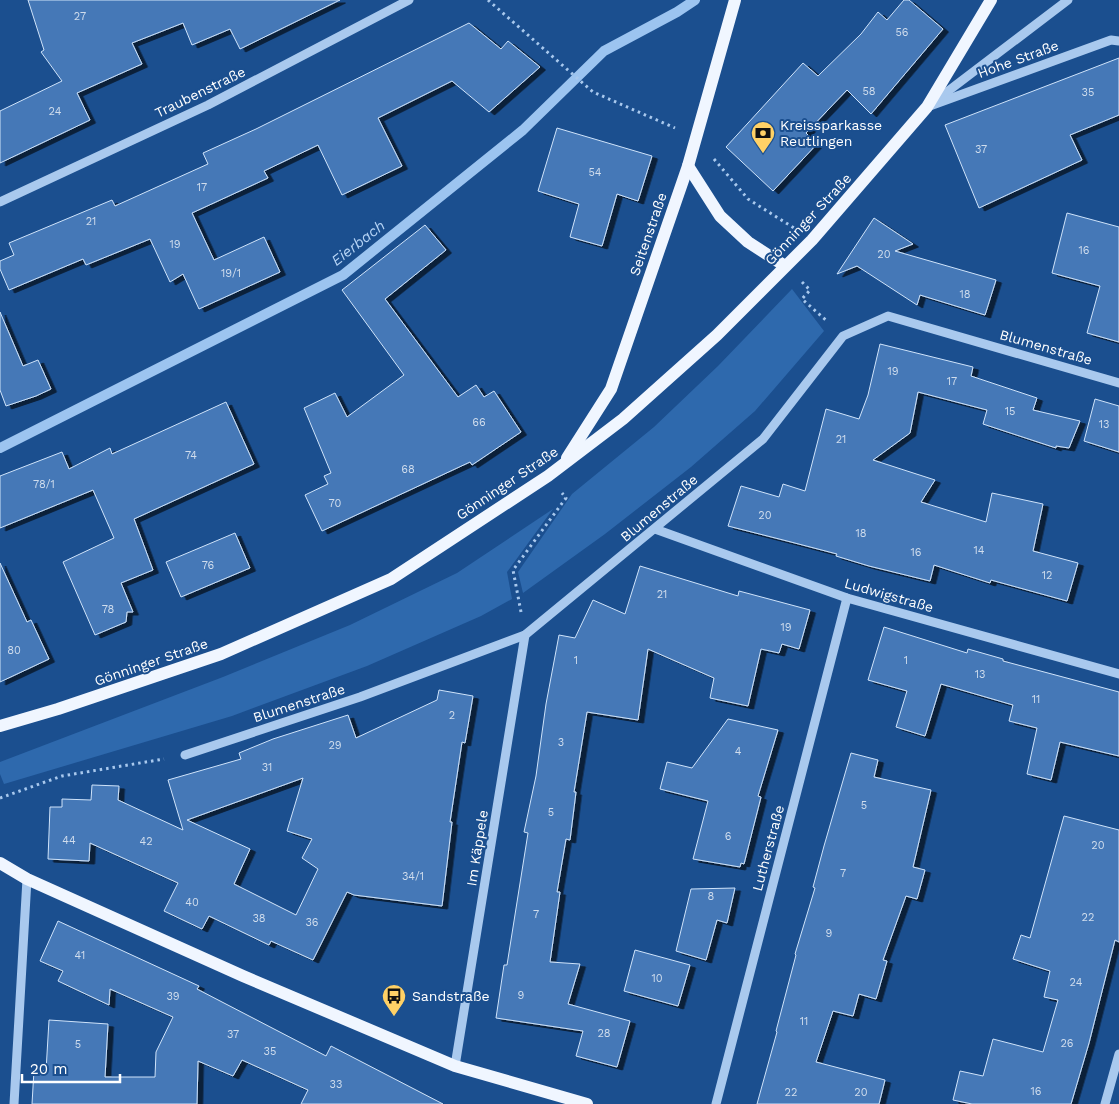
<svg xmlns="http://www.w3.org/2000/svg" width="1119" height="1104" font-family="'Work Sans',sans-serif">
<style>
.green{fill:#2e69ad}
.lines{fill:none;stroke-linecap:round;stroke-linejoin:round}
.stream{stroke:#9cc4f0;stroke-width:10}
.building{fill:#4478b7;stroke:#cfe3fa;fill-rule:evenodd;filter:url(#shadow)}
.path{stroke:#a9c9ee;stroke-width:3;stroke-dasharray:2.5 4;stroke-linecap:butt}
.minor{stroke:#a9c9ee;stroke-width:9}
.major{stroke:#f0f6ff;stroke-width:12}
.labels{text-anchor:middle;stroke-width:4;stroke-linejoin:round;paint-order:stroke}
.number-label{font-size:11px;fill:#d0dded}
.street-label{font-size:14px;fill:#fff;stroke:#1b4f8f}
.poi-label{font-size:14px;fill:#fff;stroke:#1b4f8f;text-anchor:start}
.water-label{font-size:15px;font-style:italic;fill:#b5d3f5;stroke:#1b4f8f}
</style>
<defs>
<filter id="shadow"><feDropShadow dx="5.5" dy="3" stdDeviation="0" flood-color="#0009"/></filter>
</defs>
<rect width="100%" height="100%" fill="#1b4f8f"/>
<!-- green -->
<g class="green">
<path d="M792 289 824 331 755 411 691 467 605 534 523 593 518 572 572 494 654 427 718 366Z"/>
<path d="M553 509 507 572 512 599 481 616 367 666 232 716 4 784 0 774V762L223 677 350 625 457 573Z"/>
</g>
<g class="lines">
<!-- stream -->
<path class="stream" d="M0 448 343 275 523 130 604 51 677 12 695 0"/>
</g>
<!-- building -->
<g class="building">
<path d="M28 0H340L240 49 230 29 192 45 183 23 132 43 142 64 77 93 90 120 0 163V111L62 81 41 52 44 50Z"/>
<path d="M904 0H909L943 29 871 114 847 90 806 133 817 144 773 191 726 147 803 63 818 76 861 34 878 12 887 20Z"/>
<path d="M469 23 501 49 508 41 540 67 489 112 452 81 378 118 402 166 342 195 318 145 264 171 268 178 192 213 214 260 264 237 280 272 199 309 183 274 170 282 150 239 86 265 83 259 9 290 0 269V261L14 255 9 243 112 200 115 206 208 164 203 153 256 129Z"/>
<path d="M1119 58V115L1070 135 1082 160 979 208 945 125Z"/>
<path d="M557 128 652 156 638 201 617 194 602 246 570 237 579 204 538 191Z"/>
<path d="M1067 213 1119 227V342L1087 333 1100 286 1052 273Z"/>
<path d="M874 218 913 244 895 251 996 280 985 315 920 295 917 305 857 266 837 274Z"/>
<path d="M425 225 446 250 385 299 458 397 476 385 484 397 494 391 521 432 472 465 470 462 322 531 305 495 328 484 324 476 331 473 304 408 335 393 347 417 404 375 342 290Z"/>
<path d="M0 312 23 366 38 360 51 389 36 396 6 406 0 390Z"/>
<path d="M880 344 973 367 971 376 1037 398 1033 410 1080 421 1069 448 1056 446V448L983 424 987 410 918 392 910 433 873 460 935 480 921 502 986 522 992 493 1043 504 1033 551 1078 563 1067 601 991 580 990 583 934 565 930 581 869 566 836 556 837 554 791 542 728 526 741 486 779 497 783 484 805 491 826 409 859 419 868 395Z"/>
<path d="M1095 399 1119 406V452L1084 441Z"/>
<path d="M226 402 254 464 134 519 153 570 121 583 133 612H127L126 622 95 635 63 562 114 538 93 490 0 528V476L62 452 69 469 110 448 112 454Z"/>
<path d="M235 533 250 568 181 597 166 562Z"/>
<path d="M0 563 27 622 31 620 49 659 0 682Z"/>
<path d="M640 566 738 596 739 591 810 610 799 649 782 644 779 653 761 649 748 706 710 698 714 678 648 649 638 720 587 712 574 792H576L570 840 566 839 557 892H560L550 962 580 964 568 1004 630 1021 617 1067 576 1056 583 1031 496 1018 504 965H507L528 833 524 832 536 776 546 704 559 635 575 638 593 600 625 614Z"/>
<path d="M884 627 967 653 968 649 1003 659V661L1119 692V756L1060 742 1051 780 1027 774 1037 728 1009 721 1013 705 941 684 925 736 896 727 907 691 868 680Z"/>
<path d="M439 690 473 696 465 743 462 742 450 822H452L442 906 354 895 347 892 313 960 271 941 269 945 209 916 202 929 164 911 178 883 90 843 89 861 48 859 50 807H62V799L91 800 92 785 119 786 118 800 183 830 168 780 241 759 239 753 273 739 348 715 356 738 437 700ZM303 778 287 831 312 839 302 858 318 869 296 915 234 884 250 849 187 820Z"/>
<path d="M728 719 778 730 758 796 761 797 744 864 741 863 740 867 693 859 708 801 660 789 667 762 692 768Z"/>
<path d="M851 753 878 760 874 777 931 790 913 867 925 870 917 899 906 896 883 960 887 961 876 999 859 994 853 1016 833 1011 816 1062 885 1080 879 1104H757L777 1032 776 1031 796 955 795 954 815 888 813 887 824 846Z"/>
<path d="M1064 816 1119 830V942L1115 940 1089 1043 1071 1104H972L953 1100 960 1071 983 1076 993 1039 1043 1052 1058 1000 1044 997 1050 971 1013 959 1021 935 1030 938Z"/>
<path d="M735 888 727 923 717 920 706 960 676 951 691 889Z"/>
<path d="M58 921 199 986 197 989 326 1056 331 1046 443 1104H301L308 1090 242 1060 233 1076 198 1061 197 1104H32L34 1070 46 1071 49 1020 108 1024 105 1077H155L156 1052 173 1017 110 989 109 1005 58 981 63 971 40 961Z"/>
<path d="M635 950 690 965 678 1006 624 991Z"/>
</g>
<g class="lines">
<!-- path -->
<g class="path">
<path d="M488 0 593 92 675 128"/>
<path d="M714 159 748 199 794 228"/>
<path d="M802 282 810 290 802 299 828 322"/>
<path d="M521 612 513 570 566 498 562 493"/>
<path d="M0 798 62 776 164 759"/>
</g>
<!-- minor -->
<g class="minor">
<path d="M935 101 1068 0"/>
<path d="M927 107 1111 40 1119 41"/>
<path d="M0 202 208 105 409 0"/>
<path d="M655 529 847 598 1119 674"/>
<path d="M185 755 360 697 525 635 763 439 843 336 888 316 1119 383"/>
<path d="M455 1066 525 635"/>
<path d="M14 1104 27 879"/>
<path d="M716 1104 847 598"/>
<path d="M1105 1104 1119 1054"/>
</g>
<!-- major -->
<g class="major">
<path d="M688 166 720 216 748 242 785 266"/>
<path d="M567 458 611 389 688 166 735 0"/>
<path d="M0 726 58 709 221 654 391 579 548 476 623 419 717 335 812 240 927 107 991 0"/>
<path d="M0 863 27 879 243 976 455 1066 587 1104"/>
</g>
</g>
<!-- icons -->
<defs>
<g id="bank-pin" transform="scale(1.25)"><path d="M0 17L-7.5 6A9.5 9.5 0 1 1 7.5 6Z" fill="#ffd166" stroke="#1b4f8f"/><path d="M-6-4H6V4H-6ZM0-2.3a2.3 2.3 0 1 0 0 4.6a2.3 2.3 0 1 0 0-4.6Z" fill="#111"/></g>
<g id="bus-pin" transform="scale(1.25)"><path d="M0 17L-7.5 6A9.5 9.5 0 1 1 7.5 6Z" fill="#ffd166" stroke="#1b4f8f"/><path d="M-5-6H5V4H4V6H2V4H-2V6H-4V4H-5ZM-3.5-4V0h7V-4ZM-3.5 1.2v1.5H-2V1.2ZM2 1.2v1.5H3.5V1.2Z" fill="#111"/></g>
</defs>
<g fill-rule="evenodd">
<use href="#bank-pin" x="763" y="133"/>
<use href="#bus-pin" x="394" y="996"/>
</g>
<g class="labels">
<!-- number labels -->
<g class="number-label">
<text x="80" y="20">27</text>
<text x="902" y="36">56</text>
<text x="869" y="95">58</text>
<text x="1088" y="96">35</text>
<text x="55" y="115">24</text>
<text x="981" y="153">37</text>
<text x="595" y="176">54</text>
<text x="202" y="191">17</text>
<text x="91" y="225">21</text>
<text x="175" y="248">19</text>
<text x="1084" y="254">16</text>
<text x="884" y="258">20</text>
<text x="231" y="277">19/1</text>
<text x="965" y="298">18</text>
<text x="893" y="375">19</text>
<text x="952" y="385">17</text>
<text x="1010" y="415">15</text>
<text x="479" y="426">66</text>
<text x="1104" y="428">13</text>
<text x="841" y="443">21</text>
<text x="191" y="459">74</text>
<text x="408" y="473">68</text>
<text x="44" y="488">78/1</text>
<text x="335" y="507">70</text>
<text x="765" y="519">20</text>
<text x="861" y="537">18</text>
<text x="979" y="554">14</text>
<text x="916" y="556">16</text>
<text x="208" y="569">76</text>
<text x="1047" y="579">12</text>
<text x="662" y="598">21</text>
<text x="108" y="613">78</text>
<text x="786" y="631">19</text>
<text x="14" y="654">80</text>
<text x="576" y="664">1</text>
<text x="906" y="664">1</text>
<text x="980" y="678">13</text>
<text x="1036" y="703">11</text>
<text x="452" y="719">2</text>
<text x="561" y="746">3</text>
<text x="335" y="749">29</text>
<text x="738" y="755">4</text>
<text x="267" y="771">31</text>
<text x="864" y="809">5</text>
<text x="551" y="816">5</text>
<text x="728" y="840">6</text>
<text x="69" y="844">44</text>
<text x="146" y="845">42</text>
<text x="1098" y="849">20</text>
<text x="843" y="877">7</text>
<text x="413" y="880">34/1</text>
<text x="711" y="900">8</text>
<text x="192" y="906">40</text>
<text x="536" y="918">7</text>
<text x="1088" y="921">22</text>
<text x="259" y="922">38</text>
<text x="312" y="926">36</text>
<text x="829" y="937">9</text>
<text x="80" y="959">41</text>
<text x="657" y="982">10</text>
<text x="1076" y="986">24</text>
<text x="521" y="999">9</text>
<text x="173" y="1000">39</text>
<text x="804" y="1025">11</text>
<text x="604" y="1037">28</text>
<text x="233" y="1038">37</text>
<text x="1067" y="1047">26</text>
<text x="78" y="1048">5</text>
<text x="270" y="1055">35</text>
<text x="336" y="1088">33</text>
<text x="1036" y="1095">16</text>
<text x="791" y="1096">22</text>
<text x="861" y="1096">20</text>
</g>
<!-- street labels -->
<g class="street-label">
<text transform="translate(1018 59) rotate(-20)" y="5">Hohe Straße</text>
<text transform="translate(200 92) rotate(-26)" y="5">Traubenstraße</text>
<text transform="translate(808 219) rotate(-47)" y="5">Gönninger Straße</text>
<text transform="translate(648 234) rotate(-71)" y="5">Seitenstraße</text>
<text transform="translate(1046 347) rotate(16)" y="5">Blumenstraße</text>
<text transform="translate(507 483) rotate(-34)" y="5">Gönninger Straße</text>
<text transform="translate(659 508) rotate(-40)" y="5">Blumenstraße</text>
<text transform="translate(889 595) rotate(16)" y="5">Ludwigstraße</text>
<text transform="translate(151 662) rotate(-19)" y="5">Gönninger Straße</text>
<text transform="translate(299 703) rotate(-18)" y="5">Blumenstraße</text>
<text transform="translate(477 848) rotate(-81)" y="5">Im Käppele</text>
<text transform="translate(768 848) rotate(-75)" y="5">Lutherstraße</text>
</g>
<!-- poi labels -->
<g class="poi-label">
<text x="780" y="130">Kreissparkasse<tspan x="780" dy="16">Reutlingen</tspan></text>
<text x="412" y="1001">Sandstraße</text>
</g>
<!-- water labels -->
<g class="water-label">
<text transform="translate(358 243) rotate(-38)" y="5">Eierbach</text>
</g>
</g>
<!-- scale -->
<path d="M22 1074v8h98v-8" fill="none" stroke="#ffffff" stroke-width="2.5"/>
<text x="30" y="1074" font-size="15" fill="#ffffff" stroke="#1b4f8f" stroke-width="4" paint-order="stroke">20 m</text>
</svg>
